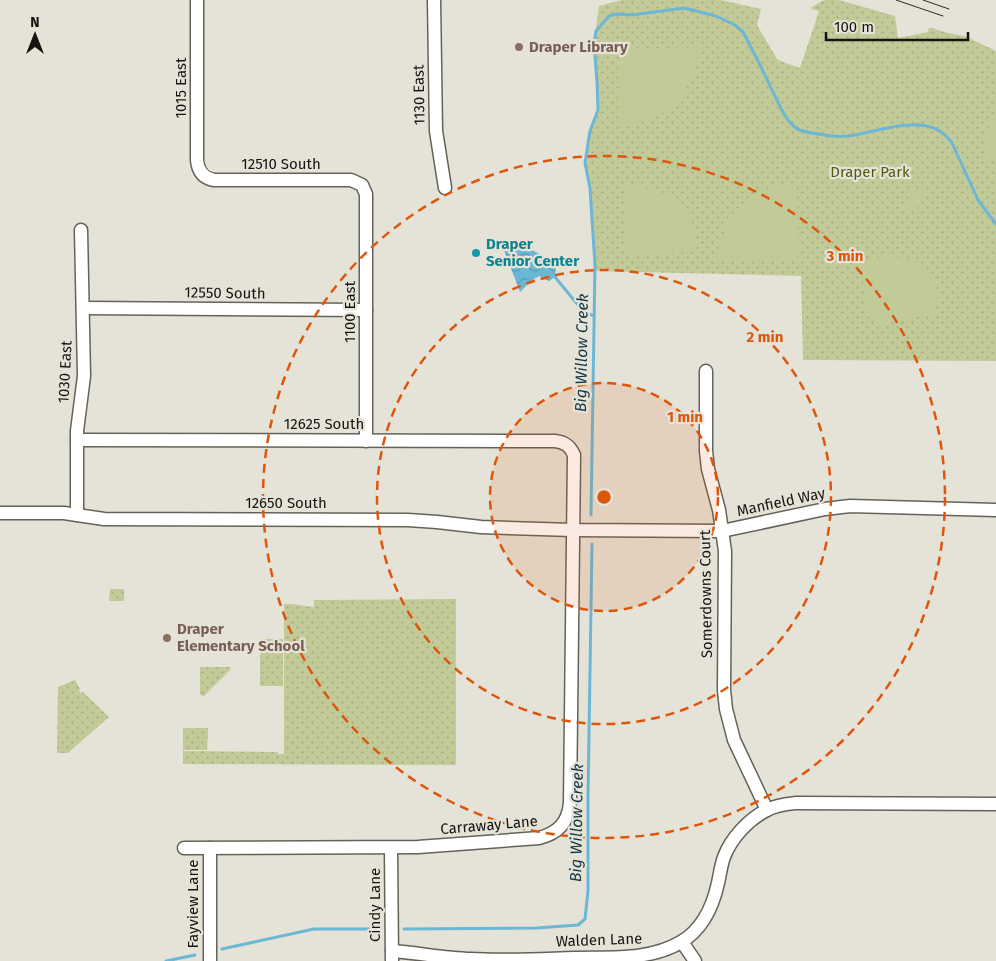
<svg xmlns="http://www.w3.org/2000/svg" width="996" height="961" font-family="'Fira Sans',sans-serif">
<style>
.green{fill:url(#green-dots)}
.pitch{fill:#c2cb98}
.water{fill:url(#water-waves)}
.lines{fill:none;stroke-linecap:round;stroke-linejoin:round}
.stream{stroke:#6cb7d5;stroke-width:3}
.minor-casing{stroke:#656359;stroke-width:15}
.minor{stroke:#fff;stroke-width:12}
.tram{stroke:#2b2a25;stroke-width:1}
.ring{fill:none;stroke:#dd560c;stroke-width:2.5;stroke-dasharray:9 6}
.education-dot{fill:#8d6e63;stroke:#e5e3d7;stroke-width:2}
.culture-dot{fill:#0f9aa8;stroke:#e5e3d7;stroke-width:2}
.labels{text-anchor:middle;stroke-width:4.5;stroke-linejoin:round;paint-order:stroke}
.education-label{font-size:15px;font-weight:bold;fill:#785e54;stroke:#e5e3d7;text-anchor:start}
.street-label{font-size:15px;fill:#151410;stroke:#e5e3d7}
.park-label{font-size:15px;fill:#535b12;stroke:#e5e3d7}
.culture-label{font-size:15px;font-weight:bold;fill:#0d838f;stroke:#e5e3d7;text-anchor:start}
.water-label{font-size:16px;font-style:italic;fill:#133744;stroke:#e5e3d7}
.centre{fill:#dd560c;stroke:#e5e3d7;stroke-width:2.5}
.ring-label{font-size:15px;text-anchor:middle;font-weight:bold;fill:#dd560c;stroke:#e5e3d7;stroke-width:4.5;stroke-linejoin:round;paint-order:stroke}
</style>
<defs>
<pattern id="green-dots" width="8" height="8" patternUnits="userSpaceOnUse" patternTransform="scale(1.25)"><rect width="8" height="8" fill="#c2cb98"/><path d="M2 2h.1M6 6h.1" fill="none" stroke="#a6ad82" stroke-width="1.8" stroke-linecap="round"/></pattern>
<pattern id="water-waves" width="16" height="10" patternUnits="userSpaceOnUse" patternTransform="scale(1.25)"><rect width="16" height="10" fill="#6cb7d5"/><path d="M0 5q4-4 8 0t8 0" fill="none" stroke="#5d9cb6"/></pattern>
</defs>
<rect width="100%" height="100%" fill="#e5e3d7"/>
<!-- green -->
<g class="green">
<path d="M622 0H721L761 9 757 25 777 59 783 62 800 68 819 11 811 9 812 7 824 0H839L895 16 898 38 928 32 929 28H932L948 33 965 36 996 51V361L803 360 801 276 594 271 590 188 585 163 590 131 598 110 594 43 599 6Z"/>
<path d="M110 589H124V601H109Z"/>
<path d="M456 599V765L183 764V751L278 752V754H284V604H291L314 607V600Z"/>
<rect x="260" y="639" width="23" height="47"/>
<path d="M200 667H230L231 669 203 697 200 694Z"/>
<path d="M75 680 80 689 79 691 81 693 83 692 109 717 68 753H57L58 687Z"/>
<path d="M183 728H208L207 750H183Z"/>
</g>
<!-- pitch -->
<g class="pitch">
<path d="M701 47 695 70 685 91 670 109 646 121 622 127 619 49Z"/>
<path d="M989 121H996V161L984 159Z"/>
<path d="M797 182 798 260H716L722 237 732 216 748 198 773 187Z"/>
<path d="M625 186 649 188 675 197 688 213 695 233 697 252 626 254Z"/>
<path d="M914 187 925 193 915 212 904 206Z"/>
<path d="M886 255 911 260 931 272 939 293 934 313 878 325 868 317 866 313 861 263Z"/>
</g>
<!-- water -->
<path class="water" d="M508 242 512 251C516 250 520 248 524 249 537 250 548 258 556 267L555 277 549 281 539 276 531 281 520 292 502 245Z"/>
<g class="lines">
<!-- stream -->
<g class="stream">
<path d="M555 277 583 311 594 316"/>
<path d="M591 515 595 265 590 188 585 163 590 131 598 110 597 82 594 43 596 31 609 16 616 14 632 15 684 8 716 16 735 25 743 32C753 51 763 70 772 90 779 103 784 119 796 128 801 132 812 133 818 134 828 136 838 137 848 136 880 132 929 109 952 143L978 200 996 224"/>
<path d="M404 929 537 928 578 925 585 919 588 891V797L592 544"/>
<path d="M222 949 314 929H379"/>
<path d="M166 961 195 955"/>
</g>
<!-- minor casing -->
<g class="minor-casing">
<g id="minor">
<path d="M197 0V160C198 171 203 178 214 180H351L362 185 366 194V441"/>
<path d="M434 0 436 131 445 188"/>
<path d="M83 308 366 310"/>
<path d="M706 371V451L708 469 719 510 725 551 724 690 726 709 734 740 767 810"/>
<path d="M77 440 555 441C565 442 570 446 574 455L570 803C568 823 558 833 539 838L418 847 184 848"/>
<path d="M0 513H64L104 519 408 520 437 522 481 527 573 530 722 531 825 509 850 506 996 510"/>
<path d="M77 515V431L84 376 81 230"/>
<path d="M210 848V961"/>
<path d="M391 848 392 961"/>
<path d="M682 942 695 961"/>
<path d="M392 951C418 953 444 958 471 959 505 961 540 959 574 958 610 957 649 961 681 942 703 929 713 906 718 883 720 874 721 865 724 857 731 838 749 819 767 810 776 805 787 804 796 803L996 804"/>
</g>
</g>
<!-- minor -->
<use href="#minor" class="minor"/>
<!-- tram -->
<g class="tram">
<path d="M896 0 943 16"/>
<path d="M923 0 949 9"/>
</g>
</g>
<!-- distance rings -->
<circle cx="604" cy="497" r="114" fill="#dd560c" fill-opacity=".12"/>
<g class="ring">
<circle cx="604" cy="497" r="114"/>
<circle cx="604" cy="497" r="227"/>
<circle cx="604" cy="497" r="341"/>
</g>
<!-- markers -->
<g class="education-dot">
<circle cx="519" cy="47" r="5"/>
<circle cx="167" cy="638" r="5"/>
</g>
<circle class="culture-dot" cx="476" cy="253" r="5"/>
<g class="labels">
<!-- education labels -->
<g class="education-label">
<text x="529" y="52">Draper Library</text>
<text x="177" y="634">Draper<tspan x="177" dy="17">Elementary School</tspan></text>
</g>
<!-- street labels -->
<g class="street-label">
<text transform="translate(181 88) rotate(-90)" y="5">1015 East</text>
<text transform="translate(419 95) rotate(-91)" y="5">1130 East</text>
<text x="281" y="169">12510 South</text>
<text transform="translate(225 293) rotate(1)" y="5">12550 South</text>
<text transform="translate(350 312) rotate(-90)" y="5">1100 East</text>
<text transform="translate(65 372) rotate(-87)" y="5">1030 East</text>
<text x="324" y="429">12625 South</text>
<text transform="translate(781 502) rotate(-12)" y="5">Manfield Way</text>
<text x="286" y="508">12650 South</text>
<text transform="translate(706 594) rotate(-91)" y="5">Somerdowns Court</text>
<text transform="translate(489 825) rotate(-5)" y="5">Carraway Lane</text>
<text transform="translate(193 904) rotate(-90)" y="5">Fayview Lane</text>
<text transform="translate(375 905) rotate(-90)" y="5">Cindy Lane</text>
<text transform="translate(599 940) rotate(-2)" y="5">Walden Lane</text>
</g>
<!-- park labels -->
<g class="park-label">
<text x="870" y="177">Draper Park</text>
</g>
<!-- culture labels -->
<g class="culture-label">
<text x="486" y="249">Draper<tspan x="486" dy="17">Senior Center</tspan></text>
</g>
<!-- water labels -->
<g class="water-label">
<text transform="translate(581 353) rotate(-89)" y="6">Big Willow Creek</text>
<text transform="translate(576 823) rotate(-89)" y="6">Big Willow Creek</text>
</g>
</g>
<circle cx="604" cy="497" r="8" class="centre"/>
<g class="ring-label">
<text x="845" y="261">3 min</text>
<text x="765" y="342">2 min</text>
<text x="685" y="422">1 min</text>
</g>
<!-- north arrow -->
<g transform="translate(35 35)" stroke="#e5e3d7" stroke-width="4" paint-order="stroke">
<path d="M0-4L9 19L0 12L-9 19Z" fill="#151410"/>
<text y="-8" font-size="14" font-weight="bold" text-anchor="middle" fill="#151410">N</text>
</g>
<!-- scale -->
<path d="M826 32v8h142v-8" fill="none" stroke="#151410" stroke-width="2.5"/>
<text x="834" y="32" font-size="15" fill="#151410" stroke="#e5e3d7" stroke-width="4" paint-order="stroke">100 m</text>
</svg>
